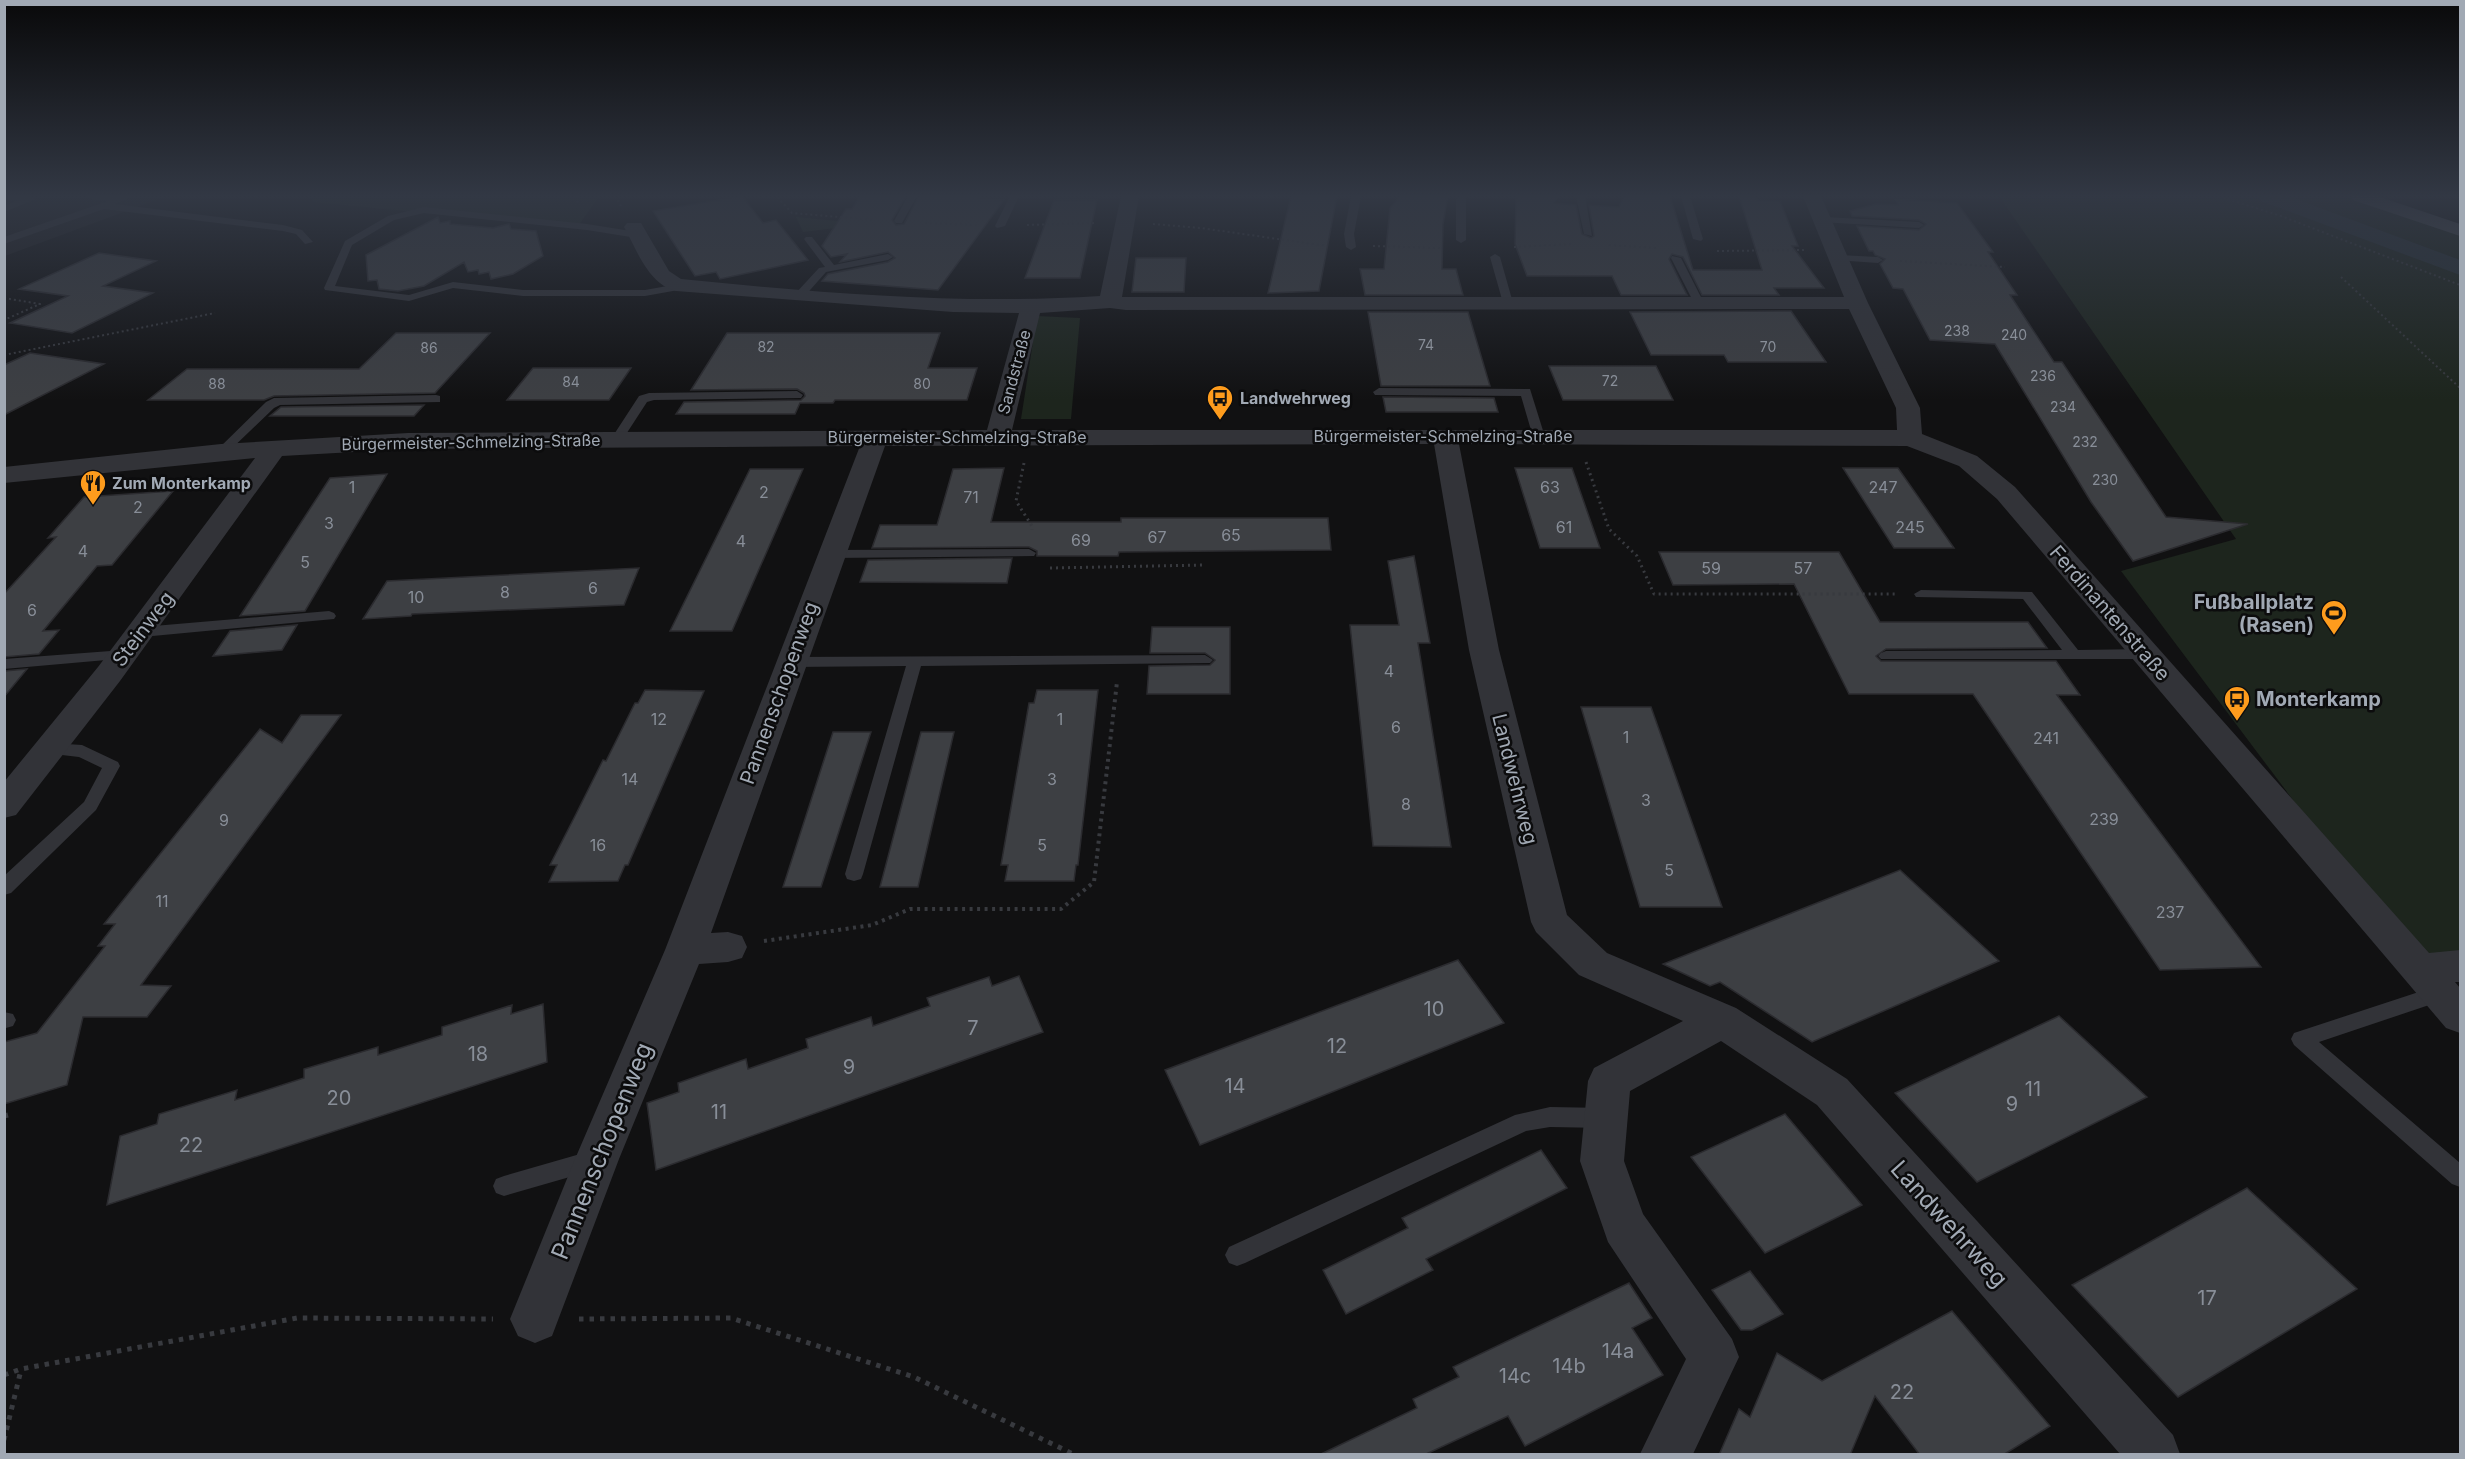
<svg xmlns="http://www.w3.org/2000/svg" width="2465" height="1459" font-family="Inter,sans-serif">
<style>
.built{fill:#1d1d1f}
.green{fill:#1d251d}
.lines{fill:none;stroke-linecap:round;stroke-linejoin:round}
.canal{fill:#273137;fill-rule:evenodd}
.building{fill:#3d3f43;stroke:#2b2b2f;stroke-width:1.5}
.path-far3{stroke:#383a3f;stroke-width:2;stroke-dasharray:2 3;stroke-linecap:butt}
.path-far2{stroke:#383a3f;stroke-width:3;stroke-dasharray:2 4;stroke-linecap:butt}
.path-far1{stroke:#383a3f;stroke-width:4;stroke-dasharray:3 4.5;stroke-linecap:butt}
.path{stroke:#383a3f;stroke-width:5;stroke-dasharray:4.5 6;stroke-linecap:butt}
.service{fill:#323338;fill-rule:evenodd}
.minor{fill:#323338;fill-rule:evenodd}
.primary{fill:#4d5057;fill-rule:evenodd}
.labels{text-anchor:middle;stroke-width:5;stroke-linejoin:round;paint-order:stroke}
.far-number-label{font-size:14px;fill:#888e98}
.far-street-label{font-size:16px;fill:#a1a9b4;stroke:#0c0c0d}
.far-poi-label{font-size:16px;font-weight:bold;fill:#a1a9b4;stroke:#0c0c0d;text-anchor:start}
.number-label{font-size:16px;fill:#888e98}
.poi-label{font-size:20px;font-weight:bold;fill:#a1a9b4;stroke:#0c0c0d;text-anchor:end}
.street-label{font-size:20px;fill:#a1a9b4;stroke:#0c0c0d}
.near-number-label{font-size:20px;fill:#888e98}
.near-street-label{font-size:24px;fill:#a1a9b4;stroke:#0c0c0d}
</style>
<rect width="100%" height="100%" fill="#111112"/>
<!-- built -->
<path class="built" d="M5 196H167L5 256Z"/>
<!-- green -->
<g class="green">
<path d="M309 196H599L577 228 314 202Z"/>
<path d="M1999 196H2350L2460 233V967L2420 969 2121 571 2236 539Z"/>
<path d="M796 217 869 224 803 232Z"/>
<path d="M1037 316 1080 318 1071 419H1021Z"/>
</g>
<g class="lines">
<!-- canal -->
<path class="canal" d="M2258 196H2288L2460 260V275L2261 201Z"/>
</g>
<!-- building -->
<g class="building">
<path d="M742 196 763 223 776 220 808 260 720 279 716 272 695 276 653 211Z"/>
<path d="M860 196H906L892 220 896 225 904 224 919 196H979L978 198 1004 200 938 290 822 281 828 274 888 262 895 258 888 252 840 262 847 254 831 257 822 246 846 209H852Z"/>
<path d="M1291 196H1337L1319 291 1268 293Z"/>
<path d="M1400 196H1448L1443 224 1442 269H1456L1463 295H1365L1360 269H1384L1390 208Z"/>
<path d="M1516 196H1558L1554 203 1576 205 1582 234 1591 238 1594 236 1589 205 1619 207 1624 196H1670L1693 270H1762L1739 196H1754L1758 200 1780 201 1798 246H1792L1824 288H1774L1779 295H1702L1683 257 1672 254 1669 259 1687 295H1621L1612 276H1527L1515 244Z"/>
<path d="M1895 199 1957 203 1993 252H1988L2017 295H2010L2054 362H2062L2166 517 2248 524 2133 561 2091 502 1995 344 1930 340 1903 289 1893 288 1880 264 1885 259 1875 255 1873 251H1869L1857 226 1919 230 1926 224 1919 220 1852 216 1850 211 1876 204 1898 205Z"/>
<path d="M1054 200H1097L1080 278H1025Z"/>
<path d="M438 217 440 223 450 221V224L493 228 509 224 511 229 536 231 543 256 513 274 491 279 489 272 479 274 478 270 468 272 464 262 424 286 398 291 379 289 377 280 368 281 366 255Z"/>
<path d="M99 253 156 261 103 286 153 293 72 333 10 323 68 296 19 289Z"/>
<path d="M1136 258H1186L1184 292H1132Z"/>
<path d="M1791 311 1826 362H1728L1724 355H1651L1630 312Z"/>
<path d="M1368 312H1468L1490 386H1381Z"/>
<path d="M396 333H490L435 393 274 396 264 400H148L187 369H359Z"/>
<path d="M727 333H940L928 368H977L967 400H835L833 403H800L795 414H676L684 402 801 400 805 396 804 393 797 389 691 390Z"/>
<path d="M30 353 104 364 4 415V365Z"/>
<path d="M1549 366H1656L1673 400H1563Z"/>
<path d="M533 368H631L609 400H507Z"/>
<path d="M1383 397 1494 398 1498 412H1386Z"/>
<path d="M424 405 414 416H270L281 407Z"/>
<path d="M1004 468 991 522H1121V518H1328L1331 550 1119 552 1118 556H1037V551L1029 547 872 548 880 525H937L953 469Z"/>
<path d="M1515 468H1572L1600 548H1540Z"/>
<path d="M1843 468H1898L1954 548H1894Z"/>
<path d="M750 469H803L732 631H670Z"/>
<path d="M387 474 305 611 240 616 330 478Z"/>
<path d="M173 491 112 565 97 566 43 631 59 630 39 654 4 657V594L56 537 48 538 84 497Z"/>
<path d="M1659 552H1839L1880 622H2028L2047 648 1886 649 1876 656 1881 661H2056L2080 695H2057L2261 967 2160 970 1973 694H1849L1794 584 1673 585Z"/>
<path d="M1414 556 1430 643H1418L1451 847 1373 846 1350 625H1399L1388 561Z"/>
<path d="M1012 558 1007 583 860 582 868 560Z"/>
<path d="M639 568 624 605 412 614 411 616 363 619 387 581Z"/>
<path d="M297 625 282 650 213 656 230 631Z"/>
<path d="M1152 627H1230V694H1147L1149 666 1210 665 1215 660 1205 653H1150Z"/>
<path d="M27 669 4 697V671Z"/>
<path d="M645 690 704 691 628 865H625L618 881 549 882 557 865H550L576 814 603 760 606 761 635 703H638Z"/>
<path d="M1037 690H1098L1078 865H1076L1074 881H1005L1008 865H1001L1029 703H1034Z"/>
<path d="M1581 707H1651L1722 907H1640Z"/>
<path d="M301 715H341L141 985 171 986 147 1017H83L67 1085 4 1104V1042L37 1033 105 946H98L115 924H104L260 729 282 743Z"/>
<path d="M833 732H871L821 887H783Z"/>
<path d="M921 732H954L918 887H880Z"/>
<path d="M1900 870 1999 961 1812 1042 1720 982 1710 986 1663 964Z"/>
<path d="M1458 960 1504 1023 1200 1145 1165 1070Z"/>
<path d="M1019 976 1043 1032 656 1170 647 1103 679 1092 678 1083 746 1059 748 1069 808 1048 806 1039 871 1017 873 1026 930 1006 927 998 989 977 992 986Z"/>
<path d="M543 1004 547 1062 107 1205 120 1136 157 1124 159 1114 237 1090 235 1100 304 1078V1069L378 1047V1055L442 1035V1027L512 1005 511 1014Z"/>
<path d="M2059 1016 2147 1097 1977 1182 1895 1093Z"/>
<path d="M1785 1114 1862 1205 1765 1253 1691 1157Z"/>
<path d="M1541 1150 1567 1188 1426 1259 1433 1270 1346 1314 1323 1270 1408 1228 1402 1218Z"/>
<path d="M2247 1188 2357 1289 2178 1397 2072 1285Z"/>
<path d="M1750 1271 1783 1314 1752 1330H1741L1712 1290Z"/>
<path d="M1629 1283 1652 1318 1632 1328 1663 1375 1525 1446 1508 1416 1424 1455H1319L1417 1408 1413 1399 1459 1377 1453 1367Z"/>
<path d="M1952 1311 2050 1426 2003 1455H1920L1875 1396 1850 1455H1719L1739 1409 1750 1417 1777 1353 1822 1381Z"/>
</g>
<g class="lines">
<!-- path-far3 -->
<g class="path-far3">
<path d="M576 196 578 204"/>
<path d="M615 196 621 206"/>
<path d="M757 196 778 198 792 213 875 220"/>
<path d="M2218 196 2281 216 2460 285"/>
<path d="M925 223 977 225"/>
<path d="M1153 224 1201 228 1327 246"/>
<path d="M1027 225 1097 223"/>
<path d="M1609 245 1656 248"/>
<path d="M1373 246 1440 248"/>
<path d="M1514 247 1572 244"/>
<path d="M1717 251 1806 250"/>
<path d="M1900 261 2005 267"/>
<path d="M2341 277 2460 388"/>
<path d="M4 298 40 304 4 320"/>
<path d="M4 355 215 313"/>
</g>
<!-- path-far2 -->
<g class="path-far2">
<path d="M1586 462 1609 529 1637 556 1654 594H1897"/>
<path d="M1024 463 1016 501 1032 526V530"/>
<path d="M1050 568 1204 565"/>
</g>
<!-- path-far1 -->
<path class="path-far1" d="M764 941 872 925 910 909H1061L1094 882 1117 682"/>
<!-- path -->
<g class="path">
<path d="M4 1116 8 1115"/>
<path d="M579 1319 731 1318 914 1377 1073 1454"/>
<path d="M4 1375 21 1369 297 1318 493 1319"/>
<path d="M4 1440 21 1370"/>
</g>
<!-- service -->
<g class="service">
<path d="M4 196H31L36 199 4 212V206L19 200 4 199Z"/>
<path d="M87 196H134L115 204 283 225 302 230 313 242 305 244 296 234 283 231 104 209 4 244V237L108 201 91 199Z"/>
<path d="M908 196H917L902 223H896L894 221Z"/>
<path d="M1010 196H1019L1005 226 997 228 995 226Z"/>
<path d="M1351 196H1361L1354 234 1356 247 1351 250 1346 247 1344 234Z"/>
<path d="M1459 196H1468L1466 199V240L1461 243 1456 240V199Z"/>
<path d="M1576 196H1585L1592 236 1584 234Z"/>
<path d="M1681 196H1690L1703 239 1701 241 1693 239Z"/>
<path d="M424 207 587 224 637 232 642 235 637 238 587 230 424 213 394 220 352 245 335 286 409 295 453 282 523 290H645L684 283 689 286 684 289 645 296H523L453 288 409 301 325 290 324 288 345 241 388 216Z"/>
<path d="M1824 217 1919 222 1924 225 1919 228 1821 222V218Z"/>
<path d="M806 237H812L834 265 888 254 893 257 888 260 826 272 803 298 799 299 794 296 795 294 819 268 825 267 804 239Z"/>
<path d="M1495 254 1500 257 1513 303 1512 305 1508 306 1503 303 1490 257Z"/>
<path d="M1839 255 1878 257 1883 260 1878 263 1835 260V256Z"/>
<path d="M1672 256 1681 258 1704 303 1703 305 1699 306 1694 303 1671 258Z"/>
<path d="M1379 388 1530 389 1545 437 1539 441 1533 437 1521 396 1375 395 1373 392Z"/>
<path d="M797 391 803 395 801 398 654 400 647 402 621 442 617 443 611 439 639 396 649 393Z"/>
<path d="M436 395 440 396V402L280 405 274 408 225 455 221 456 215 452 266 402 274 398Z"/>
<path d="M1029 549 1036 553 1034 556 831 558 824 554 831 550Z"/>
<path d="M1921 590 2032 592 2078 650 2146 649 2154 654 2146 659H1881L1878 656 1881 653 1886 651 2062 650 2023 599 1916 597 1914 594Z"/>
<path d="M329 611 334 613 336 616 334 619 142 637 134 632 142 627Z"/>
<path d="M124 650 129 652 132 655 129 658 4 669V659Z"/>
<path d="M1205 655 1213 660 1210 663 921 666 863 874 861 879 854 881 847 879 845 874 906 666 790 667 782 662 790 657Z"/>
<path d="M51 743 82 745 118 762 120 766 96 810 11 893 4 895V876L84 802 102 768 79 757 45 753 43 749 45 745Z"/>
<path d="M2440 985 2447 987 2450 993 2447 999 2319 1042 2460 1163V1187L2452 1184 2294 1045 2291 1039 2294 1033Z"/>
<path d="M4 1012 13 1014 16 1020 13 1026 6 1028Z"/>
<path d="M1550 1107 1605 1108 1613 1111 1616 1118 1613 1125 1605 1128 1550 1127 1526 1131 1245 1263 1237 1266 1229 1263 1225 1255 1229 1247 1515 1115Z"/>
<path d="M594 1150 602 1153 605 1160 602 1167 594 1170 504 1196 496 1193 493 1186 496 1179 504 1176Z"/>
</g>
<!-- minor -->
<path class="minor" d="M1121 196H1139L1122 297H1844L1803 196H1821L1868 303 1920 408 1922 434 1977 456 2015 487 2429 953 2460 950V982H2455L2460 988V1033L2446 1028 1997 499 1959 466 1907 446 1459 444 1499 650 1567 915 1607 953 1736 1008 1847 1079 2173 1435 2180 1454H2120L1817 1105 1721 1041 1630 1091 1624 1161 1643 1214 1732 1339 1739 1357 1693 1454H1640L1686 1359 1608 1242 1580 1161 1588 1081 1594 1068 1683 1021 1579 975 1536 932 1531 922 1469 650 1434 444 885 446 711 933 728 932 742 936 747 947 742 958 728 962 699 964 619 1159 552 1336 535 1343 518 1336 510 1319 575 1159 665 950 860 446 408 449 282 456 120 681 16 815 4 818V782L98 667 255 458 4 483V467L221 444 408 433 987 430 1019 313 953 312 676 291C648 284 637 250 624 227L627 223H641L669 271 681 279C821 293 961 305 1100 296ZM1110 308 1126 310 1849 309 1896 408 1897 430H1012L1040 313Z"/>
<!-- primary -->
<path class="primary" d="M2351 196H2377L2460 224V236L2353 200Z"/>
</g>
<!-- sky -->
<linearGradient id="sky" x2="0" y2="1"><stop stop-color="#09090a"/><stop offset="0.49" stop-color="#323844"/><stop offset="1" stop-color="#323844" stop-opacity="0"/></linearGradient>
<rect width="2465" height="400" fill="url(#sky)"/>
<!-- icons -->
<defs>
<g id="bus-pin" transform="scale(1.35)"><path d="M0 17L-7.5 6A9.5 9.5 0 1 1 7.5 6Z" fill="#fe9c1d" stroke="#0c0c0d"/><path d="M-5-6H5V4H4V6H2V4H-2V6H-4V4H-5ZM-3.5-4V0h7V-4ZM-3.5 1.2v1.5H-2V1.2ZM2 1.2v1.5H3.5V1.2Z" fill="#111"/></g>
<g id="restaurant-pin" transform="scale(1.35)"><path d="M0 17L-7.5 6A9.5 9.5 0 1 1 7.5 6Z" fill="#fe9c1d" stroke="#0c0c0d"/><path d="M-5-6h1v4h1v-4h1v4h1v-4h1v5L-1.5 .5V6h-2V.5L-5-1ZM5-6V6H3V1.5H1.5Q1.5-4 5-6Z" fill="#111"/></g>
<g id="stadium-pin" transform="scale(1.35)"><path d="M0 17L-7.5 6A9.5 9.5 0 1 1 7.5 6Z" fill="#fe9c1d" stroke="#0c0c0d"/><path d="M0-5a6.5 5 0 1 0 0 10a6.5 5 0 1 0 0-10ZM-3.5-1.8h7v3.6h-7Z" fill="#111"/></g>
</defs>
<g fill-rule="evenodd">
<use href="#bus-pin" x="1220" y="398"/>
<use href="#restaurant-pin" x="93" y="483"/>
<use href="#stadium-pin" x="2334" y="613"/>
<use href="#bus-pin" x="2237" y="699"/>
</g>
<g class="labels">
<!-- far-number labels -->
<g class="far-number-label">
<text x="1957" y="336">238</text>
<text x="2014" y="340">240</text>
<text x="1426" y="350">74</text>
<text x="766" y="352">82</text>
<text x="1768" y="352">70</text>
<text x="429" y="353">86</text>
<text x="2043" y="381">236</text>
<text x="1610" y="386">72</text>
<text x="571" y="387">84</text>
<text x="217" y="389">88</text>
<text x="922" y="389">80</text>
<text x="2063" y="412">234</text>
<text x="2085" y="447">232</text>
<text x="2105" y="485">230</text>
</g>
<!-- far-street labels -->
<g class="far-street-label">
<text transform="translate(1014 372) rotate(-75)" y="6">Sandstraße</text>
<text x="1443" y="442">Bürgermeister-Schmelzing-Straße</text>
<text x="957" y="443">Bürgermeister-Schmelzing-Straße</text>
<text transform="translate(471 442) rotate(-1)" y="6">Bürgermeister-Schmelzing-Straße</text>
</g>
<!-- far-poi labels -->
<g class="far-poi-label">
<text x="1240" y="404">Landwehrweg</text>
<text x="112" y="489">Zum Monterkamp</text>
</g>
<!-- number labels -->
<g class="number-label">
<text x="352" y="493">1</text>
<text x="1550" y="493">63</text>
<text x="1883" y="493">247</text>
<text x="764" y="498">2</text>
<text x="971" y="503">71</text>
<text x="138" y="513">2</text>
<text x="329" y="529">3</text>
<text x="1564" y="533">61</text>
<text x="1910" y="533">245</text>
<text x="1231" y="541">65</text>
<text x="1157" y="543">67</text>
<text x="1081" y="546">69</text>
<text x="741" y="547">4</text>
<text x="83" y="557">4</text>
<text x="305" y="568">5</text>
<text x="1711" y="574">59</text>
<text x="1803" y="574">57</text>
<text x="593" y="594">6</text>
<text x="505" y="598">8</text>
<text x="416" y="603">10</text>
<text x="32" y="616">6</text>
<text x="1389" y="677">4</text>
<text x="659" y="725">12</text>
<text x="1060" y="725">1</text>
<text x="1396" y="733">6</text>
<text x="1626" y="743">1</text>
<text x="2046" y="744">241</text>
<text x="630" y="785">14</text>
<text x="1052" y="785">3</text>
<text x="1646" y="806">3</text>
<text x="1406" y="810">8</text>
<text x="2104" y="825">239</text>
<text x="224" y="826">9</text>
<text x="598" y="851">16</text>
<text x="1042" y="851">5</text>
<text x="1669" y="876">5</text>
<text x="162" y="907">11</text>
<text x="2170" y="918">237</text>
</g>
<!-- poi labels -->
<g class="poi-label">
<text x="2314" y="609">Fußballplatz<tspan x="2314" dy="23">(Rasen)</tspan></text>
<text x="2256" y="706" text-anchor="start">Monterkamp</text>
</g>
<!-- street labels -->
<g class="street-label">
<text transform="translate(2110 613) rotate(49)" y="7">Ferdinantenstraße</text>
<text transform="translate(143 629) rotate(-53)" y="7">Steinweg</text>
<text transform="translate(779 693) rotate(-70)" y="7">Pannenschopenweg</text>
<text transform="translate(1515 779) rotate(76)" y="7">Landwehrweg</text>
</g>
<!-- near-number labels -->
<g class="near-number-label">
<text x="1434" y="1016">10</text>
<text x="973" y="1035">7</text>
<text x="1337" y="1053">12</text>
<text x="478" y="1061">18</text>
<text x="849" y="1074">9</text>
<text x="1235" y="1093">14</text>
<text x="2033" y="1096">11</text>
<text x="339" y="1105">20</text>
<text x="2012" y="1111">9</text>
<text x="719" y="1119">11</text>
<text x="191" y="1152">22</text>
<text x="2207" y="1305">17</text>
<text x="1618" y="1358">14a</text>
<text x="1569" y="1373">14b</text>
<text x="1515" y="1383">14c</text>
<text x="1902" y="1399">22</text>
</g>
<!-- near-street labels -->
<g class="near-street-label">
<text transform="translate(602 1151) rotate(-68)" y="8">Pannenschopenweg</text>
<text transform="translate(1949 1224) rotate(48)" y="8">Landwehrweg</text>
</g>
</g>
<!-- border -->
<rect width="2465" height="1459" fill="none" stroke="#a1a9b4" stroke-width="12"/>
</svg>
